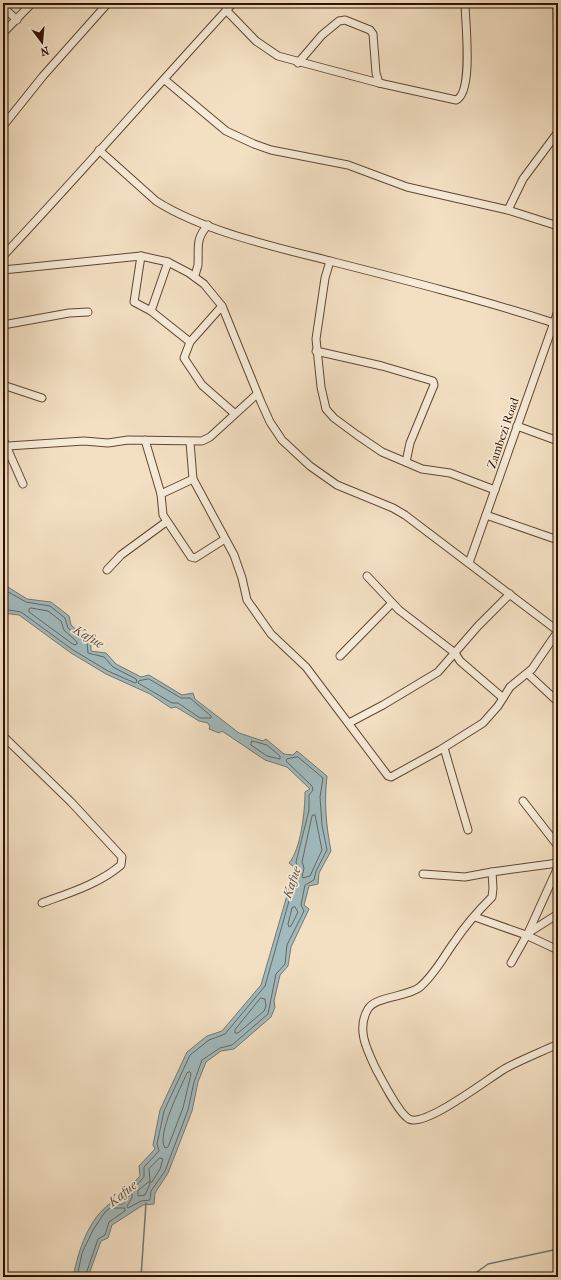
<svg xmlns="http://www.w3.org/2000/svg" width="561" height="1280" font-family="'IM FELL French Canon',serif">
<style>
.water{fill:#a0babe;stroke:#737772}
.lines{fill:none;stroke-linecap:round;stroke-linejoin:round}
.shore{stroke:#686660;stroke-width:1}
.stream{stroke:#737772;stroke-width:1.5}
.minor-casing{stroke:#614632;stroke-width:9}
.minor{stroke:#f7ebd8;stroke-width:7}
.labels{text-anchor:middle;stroke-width:3.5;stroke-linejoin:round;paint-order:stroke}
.street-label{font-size:12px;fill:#301201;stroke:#f7ebd8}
.water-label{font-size:13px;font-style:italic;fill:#574d43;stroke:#f7ebd8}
</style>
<rect width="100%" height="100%" fill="#f3e0c3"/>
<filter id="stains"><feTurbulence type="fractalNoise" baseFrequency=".005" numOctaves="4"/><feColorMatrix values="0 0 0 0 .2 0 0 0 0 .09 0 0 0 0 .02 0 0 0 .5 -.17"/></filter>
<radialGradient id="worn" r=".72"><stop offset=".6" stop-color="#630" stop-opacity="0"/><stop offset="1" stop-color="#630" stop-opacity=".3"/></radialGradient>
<!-- water -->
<path class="water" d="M3 584 27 599 51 602 69 616 71 625 87 639 96 638 104 645 91 642V651L106 653 116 664 141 677 149 675 182 695 193 693 195 699 239 733 263 741 266 739 284 754 293 755 297 751 327 776C324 802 326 825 331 851L319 873 318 884 309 886 304 905 309 909 291 947 288 966 280 975 274 1001 275 1007 271 1017 234 1049 221 1051 206 1062 198 1082 192 1111 168 1173 155 1193 154 1204 143 1205 112 1225 108 1238 101 1241 88 1277H73C79 1249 88 1219 112 1202L114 1205 123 1204 129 1196 128 1189 140 1176 139 1166 155 1149 153 1145 160 1110 187 1052 207 1036 222 1031 261 985 295 868 289 863C301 849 305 811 305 792L310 789 287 767 265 760 222 731 219 733 209 729 210 727 208 723 199 721 176 707 171 708 150 694 106 674 71 653 19 615 3 613Z"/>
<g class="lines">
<!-- shore -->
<g class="shore">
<path d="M3 589 26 602 50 606 65 618 68 628 87 643 88 653 104 657 113 667 136 679 137 682 135 683 108 671 73 650 21 612 3 609"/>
<path d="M31 608 48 611 61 621 64 630 77 642V644L74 645 29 612V609Z"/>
<path d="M149 679 181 698H190L211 716V718H200L178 703H172L138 683 139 681Z"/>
<path d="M252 741 267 745 280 756V759L267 756 251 745Z"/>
<path d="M298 757 323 778 320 797 322 825 327 850 316 871 314 880 305 885 301 905 304 911 287 945 285 964 276 974 268 1014 232 1045 220 1048 202 1060 194 1082 188 1110 165 1171 151 1191 150 1200 141 1201 128 1208 127 1206 132 1198V1190L144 1177V1167L159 1151 157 1144 164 1111 190 1055 209 1040 225 1034 265 986 298 869 296 862 309 810V795L313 790 312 786 286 761 287 759Z"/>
<path d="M315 815 322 850 310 876 303 878 302 877 304 868 302 862 312 816Z"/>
<path d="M295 907 298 912 291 926 289 927 288 924 292 908Z"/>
<path d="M261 998 265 999 266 1006 264 1011 238 1033H235V1030Z"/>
<path d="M190 1072 191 1074 183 1108 168 1147 165 1148C156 1135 181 1087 187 1073Z"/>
<path d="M160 1158 163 1159 160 1169 152 1182H150L149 1169Z"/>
<path d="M149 1182 150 1184 145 1195 138 1196V1191Z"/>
<path d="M77 1277 82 1253 93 1230 105 1212 110 1208H125V1211L109 1222 105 1235 98 1239 85 1277"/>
</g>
<!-- stream -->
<g class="stream">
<path d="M141 1277 146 1203"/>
<path d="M470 1277 488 1264 558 1249"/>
</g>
<!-- minor casing -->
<g class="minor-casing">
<g id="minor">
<path d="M557 3 558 50"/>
<path d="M3 7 17 20"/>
<path d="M226 10 256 41 278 56 379 83 456 100C474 93 465 20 465 3"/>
<path d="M3 33 32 3"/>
<path d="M298 63 322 35 339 21 345 20 370 30 373 34 376 73 379 83"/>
<path d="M165 80 226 131 254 144 271 150 348 165 407 187 508 210 558 226"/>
<path d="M3 126 43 76 108 3"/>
<path d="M99 150 156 201C203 231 275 247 330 261 405 280 480 299 554 323"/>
<path d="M508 210 523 179 558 132"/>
<path d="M3 256C81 173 156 87 233 3"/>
<path d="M141 256 134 302 151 311 190 342"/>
<path d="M330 261 325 278 316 339 321 387 326 409 334 418 357 435 382 452 422 469 450 473 495 490"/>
<path d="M3 270 141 256 168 262 189 273 204 284 222 306 261 402 270 422 282 440 310 466 337 485 393 508 405 515 558 631"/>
<path d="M195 277C195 273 197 270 198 265 199 248 195 239 208 225"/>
<path d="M222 306 190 342 184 358 202 385 234 413"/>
<path d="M151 311 168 262"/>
<path d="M3 325 69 313 88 312"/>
<path d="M316 351 382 366 433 381 434 385 410 443 406 462"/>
<path d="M3 385 42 398"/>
<path d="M517 426 558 441"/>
<path d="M3 439 23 484"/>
<path d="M145 440 161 494 163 515 191 557 195 558 225 539"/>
<path d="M190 442 193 479 234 555 242 578 247 600 271 634 306 667 388 776 391 777 440 750 483 723 498 706 510 687 532 669 558 631"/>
<path d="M8 446 84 441 108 443 128 440 202 441 210 437 257 394"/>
<path d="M161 494 193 479"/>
<path d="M486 515 558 540"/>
<path d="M469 563 558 311"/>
<path d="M107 570 121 555 166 522"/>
<path d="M367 576 399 610 455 653 460 661 503 698"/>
<path d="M340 656 392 603"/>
<path d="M528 674 558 702"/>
<path d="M349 723 383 705 438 672 478 626 510 594"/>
<path d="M3 736 71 802 122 857 121 865C99 884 69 893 42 903"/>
<path d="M444 748 468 830"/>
<path d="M523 801 558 846"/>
<path d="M492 872 493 888 492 897C479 910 465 926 455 941 444 956 435 974 420 987 408 997 376 996 368 1009 356 1029 367 1050 376 1069 382 1080 399 1114 409 1119 425 1128 490 1077 506 1068 523 1059 541 1052 558 1044"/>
<path d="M423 874 465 877 492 872 558 863"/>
<path d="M475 917 526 935 558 950"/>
<path d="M528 933 558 914"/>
<path d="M511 963 528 933 558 867"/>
</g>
</g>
<!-- minor -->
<use href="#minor" class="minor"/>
</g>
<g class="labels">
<!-- street labels -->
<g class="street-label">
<text transform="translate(503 433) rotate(-71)" y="4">Zambezi Road</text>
</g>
<!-- water labels -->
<g class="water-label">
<text transform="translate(89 636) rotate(31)" y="5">Kafue</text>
<text transform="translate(291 882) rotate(-71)" y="5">Kafue</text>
<text transform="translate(122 1193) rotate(-39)" y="5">Kafue</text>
</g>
</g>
<!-- margin -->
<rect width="561" height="1280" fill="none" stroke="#f3e0c3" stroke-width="16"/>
<rect x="4" y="4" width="553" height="1272" fill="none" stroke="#301201" stroke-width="2"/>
<rect x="8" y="8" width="545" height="1264" fill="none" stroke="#301201"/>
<!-- north arrow -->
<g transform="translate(42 42) rotate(164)" stroke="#f7ebd8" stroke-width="3" paint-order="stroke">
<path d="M0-3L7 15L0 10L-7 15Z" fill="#301201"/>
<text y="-6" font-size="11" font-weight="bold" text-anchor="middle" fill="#301201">N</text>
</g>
<rect width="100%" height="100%" filter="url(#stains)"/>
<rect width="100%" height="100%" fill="url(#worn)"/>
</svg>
